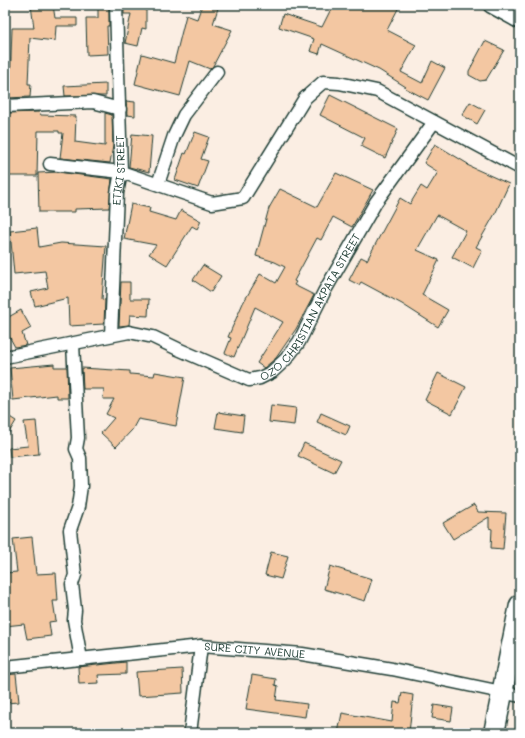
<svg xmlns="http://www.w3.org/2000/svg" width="525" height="738" font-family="Mali,sans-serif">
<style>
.building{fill:#f3c7a2;stroke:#1f3d34}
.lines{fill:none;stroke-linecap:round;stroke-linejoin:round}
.minor-casing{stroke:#1f3d34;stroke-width:15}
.tertiary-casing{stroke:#1f3d34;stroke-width:18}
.trunk-casing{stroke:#1f3d34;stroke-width:23}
.minor{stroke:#fff;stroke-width:12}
.tertiary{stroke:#fff;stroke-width:15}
.trunk{stroke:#fff;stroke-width:20}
.labels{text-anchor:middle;stroke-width:4;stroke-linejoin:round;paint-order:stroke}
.street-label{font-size:11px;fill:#1f3d34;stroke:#fff}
</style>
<rect width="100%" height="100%" fill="#fbeee3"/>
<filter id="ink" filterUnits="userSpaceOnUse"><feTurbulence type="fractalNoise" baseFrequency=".025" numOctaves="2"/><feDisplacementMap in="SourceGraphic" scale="8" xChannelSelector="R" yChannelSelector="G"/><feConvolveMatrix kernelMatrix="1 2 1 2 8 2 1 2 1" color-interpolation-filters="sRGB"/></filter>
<g filter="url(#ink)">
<!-- building -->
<g class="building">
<path d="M31 5H53L55 18H77V26H56L55 41 30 38 28 84H31L30 97 6 98V83L10 84 12 28H34Z"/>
<path d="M98 5H109V26H107L108 54 87 55 86 18H98Z"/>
<path d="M124 5H146V29L142 28 138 46 125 43 131 14H124Z"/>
<path d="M202 5H219L213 24 232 30 213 66 210 69 190 61 180 96 135 84 142 54 174 63 186 15 197 19Z"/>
<path d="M333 5H400L387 30 416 45 401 72 422 83 432 61 445 68 428 100 405 88 406 87 379 70 322 44 319 54 310 51 314 39 279 27 283 14 322 27Z"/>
<path d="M485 41 504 50 486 80 480 81 469 75V71Z"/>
<path d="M106 84V96H65L64 86Z"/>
<path d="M330 95 398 129 385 158 361 146 365 138 320 115Z"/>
<path d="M126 101 135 102V116L127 115Z"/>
<path d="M470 102 485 110 477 124 462 115Z"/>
<path d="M39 112 41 115 76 116 75 142 105 146V113L112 115 113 146 110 163 60 158 63 133H59V131H38L37 176H5V113Z"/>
<path d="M195 132 209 137 201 159 208 161 198 188 175 180 184 153 186 154Z"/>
<path d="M132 134 152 136 149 172 129 167Z"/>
<path d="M435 144 468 164 467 165 509 184 496 212 476 247 482 250 473 268 452 257 466 231 437 215 417 250 439 260 422 295 448 310 438 327 402 304 361 282 359 285 349 280 361 257 367 260 400 198 410 204 421 186 427 190 438 172 424 163Z"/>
<path d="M38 173 58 172 112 179 109 208 75 209V212H39Z"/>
<path d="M336 173 373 190 352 227 333 217 321 240 317 238 294 281 296 282 294 285 314 295 296 329 276 358 264 368 257 363 283 322 255 307 234 357 225 353 231 338 228 337 243 303 260 274 276 283 285 267 275 262 256 256 269 208 280 189 317 207Z"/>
<path d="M131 204 150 208 149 212 176 220 181 210 201 221 197 229 192 226 167 265 149 254 156 245 124 239Z"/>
<path d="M37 228 39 247 61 243 106 246 102 299 105 300 104 324 69 326 68 298 35 306 31 292 48 288 45 271 14 274 10 231Z"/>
<path d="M203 265 221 276 211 292 193 280Z"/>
<path d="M121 282H130V299H149L148 316 130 315 129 325 119 326Z"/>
<path d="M21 310 31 328 22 333 26 345 15 347 5 329V319Z"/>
<path d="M54 364V367H67L68 398H57V395L13 400 10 368Z"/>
<path d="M82 368 130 371V374L154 376 155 372 185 377 176 426 138 419 132 430 116 447 101 433 114 418 106 414 114 399H103L104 389H83Z"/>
<path d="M438 373 466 387 452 414 425 400Z"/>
<path d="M271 405 296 408 294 425 269 422Z"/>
<path d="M218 412 244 416 242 432 215 428Z"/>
<path d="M321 413 350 426 346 435 317 422Z"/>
<path d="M5 414 16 421 5 439Z"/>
<path d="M36 421 39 454 10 457 9 448 28 446 24 422Z"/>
<path d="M304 443 341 460 334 473 298 456Z"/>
<path d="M474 505 478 512 506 513 503 549 491 548 492 529 489 528V517L453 539 443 523Z"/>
<path d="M32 537 36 574 56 573 58 601H53L56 621 49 622 51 636 27 639 24 624 5 626V573L17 572 13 539Z"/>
<path d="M271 552 288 556 281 579 265 575Z"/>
<path d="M330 566 372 579 365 601 324 589Z"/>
<path d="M126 662V674L98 675 99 683 79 684 78 667Z"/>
<path d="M182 669 183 693 138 696 136 672Z"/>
<path d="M16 674 19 702 5 703V675Z"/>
<path d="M252 675 276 679 275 685 278 686 276 700 307 704 305 717 246 709Z"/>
<path d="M402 693 413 695 409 733H338L342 713 392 722 394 702 400 703Z"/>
<path d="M434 705 453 708 451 721 432 718Z"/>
</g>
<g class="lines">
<!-- minor casing -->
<g class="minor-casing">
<g id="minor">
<path d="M5 106 93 102 120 109"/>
<path d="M50 164 121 172 212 203 243 198 305 98 323 82 339 83 377 91 520 168"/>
<path d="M158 184 174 136 184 115 217 72"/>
<path id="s1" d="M111 335 117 193 121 172 116 5"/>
<path d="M73 344 78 438 76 449 80 458 81 486 78 507 70 530 75 575 72 584 75 610 74 620 81 659"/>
<path id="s2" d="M5 357 129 332 153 337 178 349 249 380 260 378 272 372 286 359 299 342 324 292 376 202 434 122"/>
<path id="s3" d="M5 667 201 646 302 654 392 669 520 696"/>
<path d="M190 733 201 646"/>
</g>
</g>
<!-- tertiary casing -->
<g class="tertiary-casing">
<path id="tertiary" d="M491 5 520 21"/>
</g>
<!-- trunk casing -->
<g class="trunk-casing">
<path id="trunk" d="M494 733 520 605"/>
</g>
<!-- minor -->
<use href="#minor" class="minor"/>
<!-- tertiary -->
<use href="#tertiary" class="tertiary"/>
<!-- trunk -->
<use href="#trunk" class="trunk"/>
</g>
</g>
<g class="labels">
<!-- street labels -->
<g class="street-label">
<text dy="4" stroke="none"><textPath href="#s1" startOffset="165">ETIKI STREET</textPath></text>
<text dy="4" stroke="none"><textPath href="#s2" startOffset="356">OZO CHRISTIAN AKPATA STREET</textPath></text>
<text dy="4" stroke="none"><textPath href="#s3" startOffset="251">SURE CITY AVENUE</textPath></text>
</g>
</g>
<!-- margin -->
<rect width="525" height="738" fill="none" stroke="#fff" stroke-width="20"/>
<rect x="10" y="10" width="505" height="718" fill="none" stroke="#1f3d34" stroke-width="1.5" filter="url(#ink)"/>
</svg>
